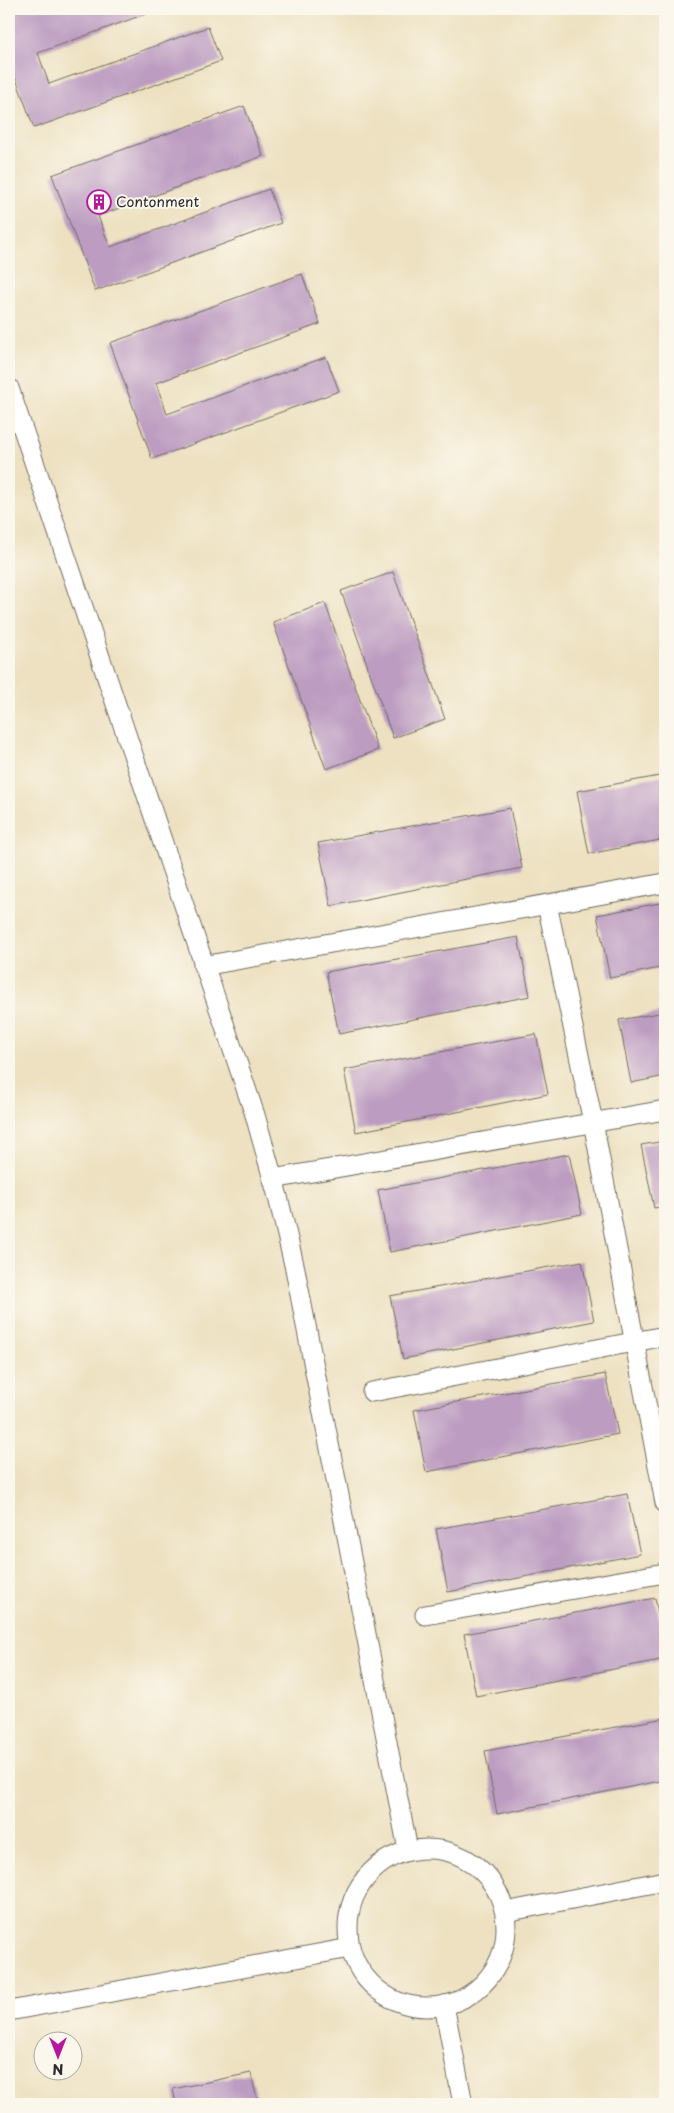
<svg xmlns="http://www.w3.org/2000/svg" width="674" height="2113" font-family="'Playpen Sans',sans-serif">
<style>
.building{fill:#bc9cc1}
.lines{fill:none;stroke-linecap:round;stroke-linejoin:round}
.service-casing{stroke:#6f6b60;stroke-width:21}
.service{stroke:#fff;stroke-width:19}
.labels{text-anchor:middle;stroke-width:4;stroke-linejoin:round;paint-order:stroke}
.poi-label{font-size:14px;fill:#2b2b2b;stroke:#fbf7ec;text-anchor:start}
</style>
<rect width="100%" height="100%" fill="#fbf7ec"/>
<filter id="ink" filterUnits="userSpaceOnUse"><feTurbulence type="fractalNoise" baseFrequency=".02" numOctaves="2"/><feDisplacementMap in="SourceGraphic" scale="10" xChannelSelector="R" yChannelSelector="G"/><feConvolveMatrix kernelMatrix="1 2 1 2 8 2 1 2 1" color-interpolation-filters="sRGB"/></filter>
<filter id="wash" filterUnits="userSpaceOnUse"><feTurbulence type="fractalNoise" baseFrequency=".0096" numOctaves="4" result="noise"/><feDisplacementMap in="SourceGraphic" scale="20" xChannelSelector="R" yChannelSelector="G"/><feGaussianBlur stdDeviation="1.12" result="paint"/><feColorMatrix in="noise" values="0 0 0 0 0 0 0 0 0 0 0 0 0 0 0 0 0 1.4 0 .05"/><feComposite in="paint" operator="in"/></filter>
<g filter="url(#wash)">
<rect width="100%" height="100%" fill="#ede1c1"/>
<g id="blocks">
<!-- building -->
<g class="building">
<path d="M9 9H159L38 53 49 84 208 27 221 61 34 128 9 60Z"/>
<path d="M244 106 263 156 98 216 110 247 269 189 281 223 95 291 52 175Z"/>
<path d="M302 274 320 324 156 383 167 414 326 357 339 391 152 459 110 343Z"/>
<path d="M393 572 445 719 393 738 341 591Z"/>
<path d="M325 603 378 750 326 769 273 622Z"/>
<path d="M665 775V839L589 854 577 791Z"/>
<path d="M510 808 522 868 331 906 318 843Z"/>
<path d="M665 902V967L610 978 597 915Z"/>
<path d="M518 937 530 996 339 1034 326 972Z"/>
<path d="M665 1012V1076L631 1083 619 1020Z"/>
<path d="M536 1034 548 1094 356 1132 344 1070Z"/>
<path d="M665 1141V1206L654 1208 641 1145Z"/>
<path d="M569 1154 582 1214 390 1252 378 1190Z"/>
<path d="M582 1261 594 1321 403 1359 390 1296Z"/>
<path d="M605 1374 618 1434 426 1472 414 1410Z"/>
<path d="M627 1494 640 1554 448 1592 436 1529Z"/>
<path d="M655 1598 665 1647V1659L476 1696 464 1634Z"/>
<path d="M665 1718V1780L497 1814 485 1751Z"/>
<path d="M251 2073 258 2104H176L173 2089Z"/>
</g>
</g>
</g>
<g filter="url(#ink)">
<use href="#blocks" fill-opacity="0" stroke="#6f6b60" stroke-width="1"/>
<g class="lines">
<!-- service casing -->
<g class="service-casing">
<g id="service">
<path d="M9 388 255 1115 278 1197 295 1269 408 1850"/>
<path d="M547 904 593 1122 665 1503"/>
<path d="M203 966 665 883"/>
<path d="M273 1179 665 1110"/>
<path d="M372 1392 665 1336"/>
<path d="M425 1615 665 1573"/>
<circle cx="427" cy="1928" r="79"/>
<path d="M505 1912 665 1881"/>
<path d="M444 2005 463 2104"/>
<path d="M9 2011 350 1948"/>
</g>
</g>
<!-- service -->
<use href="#service" class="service"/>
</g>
</g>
<!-- icons -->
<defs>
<g id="building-ring" transform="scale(1.25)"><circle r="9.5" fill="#fbf7ec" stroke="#b5179e" stroke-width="1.5"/><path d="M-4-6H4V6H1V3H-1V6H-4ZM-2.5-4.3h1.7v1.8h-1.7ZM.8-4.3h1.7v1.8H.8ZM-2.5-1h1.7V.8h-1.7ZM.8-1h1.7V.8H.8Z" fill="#b5179e"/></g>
</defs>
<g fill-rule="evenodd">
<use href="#building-ring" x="99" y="202"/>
</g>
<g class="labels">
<!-- poi labels -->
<g class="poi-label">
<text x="116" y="207">Contonment</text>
</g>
</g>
<!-- margin -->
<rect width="674" height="2113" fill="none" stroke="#fbf7ec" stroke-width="30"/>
<!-- north arrow -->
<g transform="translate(58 2056) rotate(180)"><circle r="24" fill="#fbf7ec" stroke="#a8a59f"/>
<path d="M0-4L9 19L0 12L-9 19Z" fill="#b5179e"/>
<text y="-8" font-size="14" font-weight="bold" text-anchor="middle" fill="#2b2b2b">N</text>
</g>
</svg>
